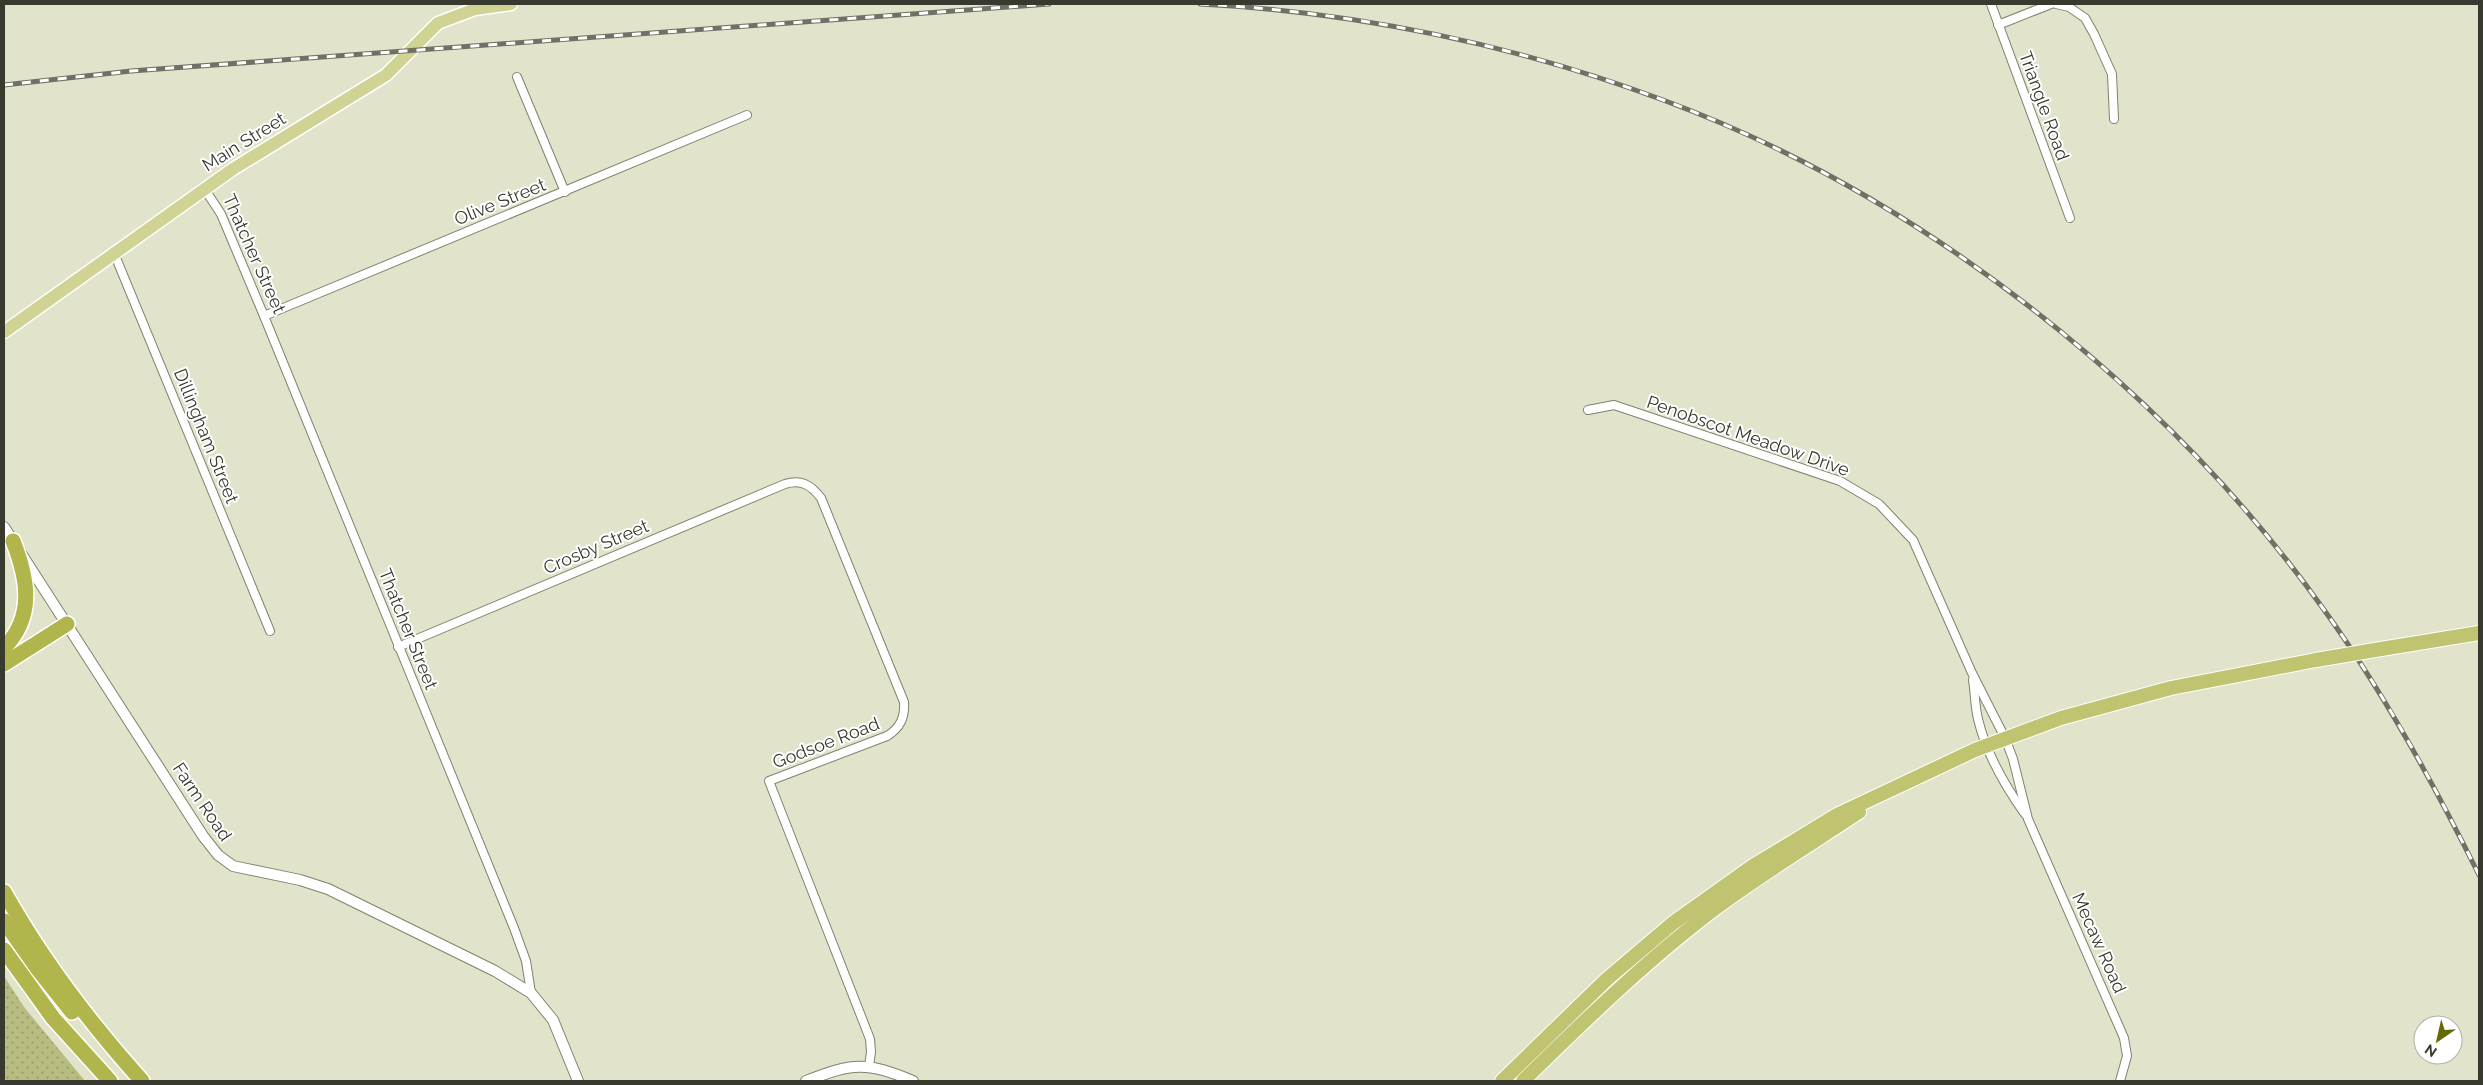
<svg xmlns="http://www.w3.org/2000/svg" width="2483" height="1085" font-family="Raleway,sans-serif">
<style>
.grass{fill:url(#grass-dots)}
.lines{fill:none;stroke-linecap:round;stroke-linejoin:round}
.minor-casing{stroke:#80826c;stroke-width:10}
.tertiary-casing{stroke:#80826c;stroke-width:12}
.primary-casing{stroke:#fff;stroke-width:15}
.trunk-casing{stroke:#fff;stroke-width:16}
.motorway-casing{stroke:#fff;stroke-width:18}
.minor{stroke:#fff;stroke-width:8}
.tertiary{stroke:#fff;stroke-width:10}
.primary{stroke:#d0d394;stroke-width:12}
.trunk{stroke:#c0c470;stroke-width:14}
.motorway{stroke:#b0b54c;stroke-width:15}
.rail-casing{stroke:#707162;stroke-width:5}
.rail{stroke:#fff;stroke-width:3;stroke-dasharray:9;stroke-linecap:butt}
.trunk-bridge-casing{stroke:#fff;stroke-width:16;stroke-linecap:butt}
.trunk-bridge{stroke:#c0c470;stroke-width:14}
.labels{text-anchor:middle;stroke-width:4;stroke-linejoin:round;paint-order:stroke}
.street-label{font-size:18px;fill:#38392f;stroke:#fff}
</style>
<defs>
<pattern id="grass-dots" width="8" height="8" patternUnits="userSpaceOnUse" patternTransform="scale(1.25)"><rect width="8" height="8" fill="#b8bc80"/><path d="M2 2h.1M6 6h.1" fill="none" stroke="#979a69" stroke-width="1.8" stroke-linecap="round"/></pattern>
</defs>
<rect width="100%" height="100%" fill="#e1e3cb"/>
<!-- grass -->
<path class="grass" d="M4 976 24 1007 85 1081H4Z"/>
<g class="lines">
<!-- minor casing -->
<g class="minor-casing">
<g id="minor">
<path d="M1991 4 2070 218"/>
<path d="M2056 4 2069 7 2085 18 2094 34 2112 74 2114 119"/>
<path d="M1998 25 2051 4"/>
<path d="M517 77 565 192"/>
<path d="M204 188 221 214 264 316 514 928 526 961 531 993"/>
<path d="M114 253 270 631"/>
<path d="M264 316 747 115"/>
<path d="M1588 410 1614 405 1840 481 1879 504 1913 540 1972 673 2005 738 2013 759 2028 819 2124 1038 2127 1056 2120 1081"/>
<path d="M398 647 785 484C801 479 811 485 821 498L904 702C905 718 900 728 887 736L769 781 870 1039 871 1052 869 1066"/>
<path d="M1973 680C1975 693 1975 707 1978 719 1986 753 2005 786 2025 814"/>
</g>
</g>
<!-- tertiary casing -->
<g class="tertiary-casing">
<g id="tertiary">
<path d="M4 527 203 836 218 855 233 866 300 880 328 889 495 971 531 993 553 1020 578 1081"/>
<path d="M806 1081C853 1063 865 1061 913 1081"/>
</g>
</g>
<!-- primary casing -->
<g class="primary-casing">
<path id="primary" d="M4 332 233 169 386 75 438 23 475 9 511 4"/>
</g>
<!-- trunk casing -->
<g class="trunk-casing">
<g id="trunk">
<path d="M2381 649 2479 633"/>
<path d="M1502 1081 1607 979 1673 923 1753 866 1837 815 1975 750 2061 718 2171 688 2316 660"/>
<path d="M1523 1081C1585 1020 1648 959 1717 907 1763 873 1812 843 1859 812"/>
</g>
</g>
<!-- motorway casing -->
<g class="motorway-casing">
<g id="motorway">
<path d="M4 648C35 616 28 579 13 541"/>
<path d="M4 664 67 624"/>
<path d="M4 892C42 960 90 1023 142 1081"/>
<path d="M4 921 37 968 72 1012"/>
<path d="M4 950 53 1018 110 1081"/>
</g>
</g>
<!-- minor -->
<use href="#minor" class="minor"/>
<!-- tertiary -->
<use href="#tertiary" class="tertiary"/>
<!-- primary -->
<use href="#primary" class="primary"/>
<!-- trunk -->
<use href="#trunk" class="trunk"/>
<!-- motorway -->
<use href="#motorway" class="motorway"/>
<!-- rail casing -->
<g class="rail-casing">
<g id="rail">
<path d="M1200 4C1357 12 1516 45 1663 100 1918 194 2164 387 2322 607 2383 691 2433 782 2479 875"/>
<path d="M4 85 131 71 1049 4"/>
</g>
</g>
<!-- rail -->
<use href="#rail" class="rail"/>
<!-- trunk-bridge casing -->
<g class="trunk-bridge-casing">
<path id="trunk-bridge" d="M2316 660 2381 649"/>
</g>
<!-- trunk-bridge -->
<use href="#trunk-bridge" class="trunk-bridge"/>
</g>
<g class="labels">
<!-- street labels -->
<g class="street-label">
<text transform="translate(2044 106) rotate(70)" y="6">Triangle Road</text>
<text transform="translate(244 142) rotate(-32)" y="6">Main Street</text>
<text transform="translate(500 202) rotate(-22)" y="6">Olive Street</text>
<text transform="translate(254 254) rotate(66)" y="6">Thatcher Street</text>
<text transform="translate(206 436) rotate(68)" y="6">Dillingham Street</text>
<text transform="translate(1748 436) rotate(19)" y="6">Penobscot Meadow Drive</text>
<text transform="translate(596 547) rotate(-23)" y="6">Crosby Street</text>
<text transform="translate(408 629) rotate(68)" y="6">Thatcher Street</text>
<text transform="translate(826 743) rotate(-21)" y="6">Godsoe Road</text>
<text transform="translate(202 802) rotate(56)" y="6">Farm Road</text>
<text transform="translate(2099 943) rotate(66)" y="6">Mecaw Road</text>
</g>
</g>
<!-- border -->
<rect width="2483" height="1085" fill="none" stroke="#38392f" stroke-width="10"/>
<!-- north arrow -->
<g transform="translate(2438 1040) rotate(214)"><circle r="24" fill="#ffffff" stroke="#afb0ac"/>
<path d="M0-4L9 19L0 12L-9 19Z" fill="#656804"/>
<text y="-8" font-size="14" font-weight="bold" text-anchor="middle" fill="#38392f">N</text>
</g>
</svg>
